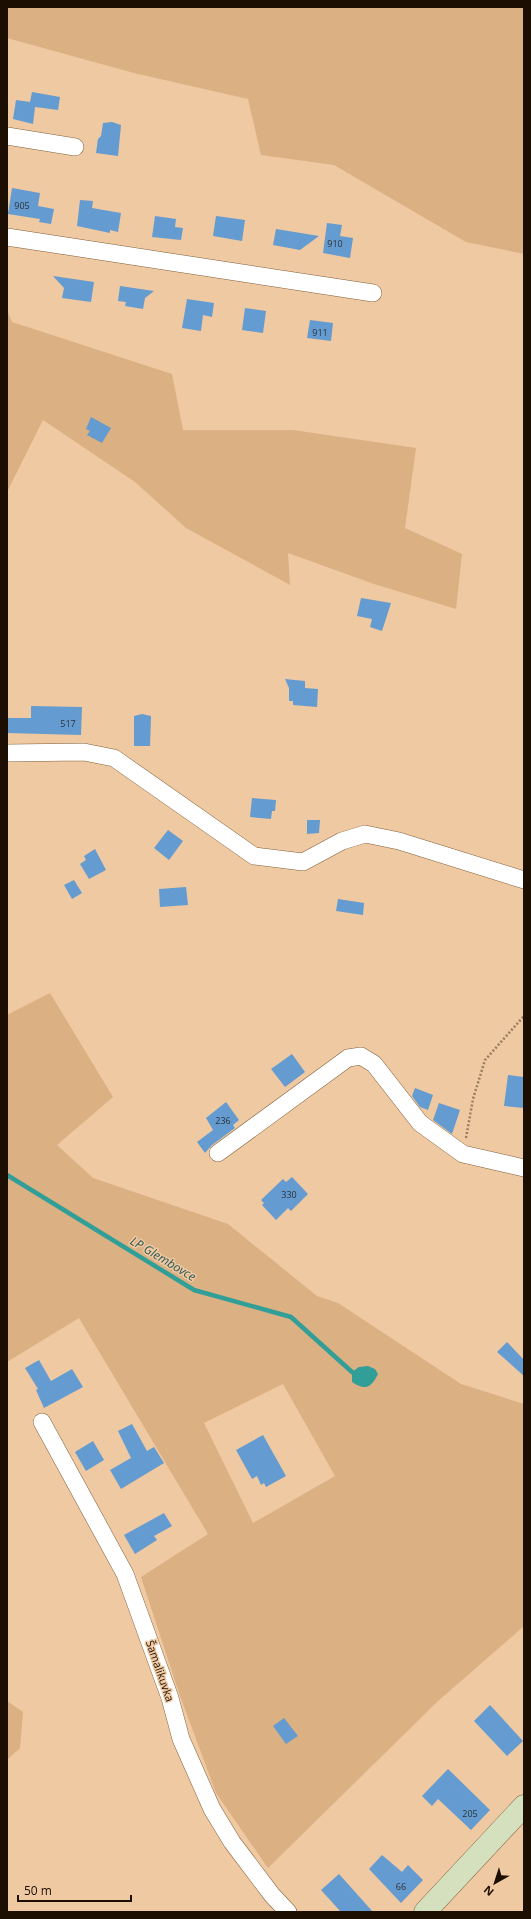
<svg xmlns="http://www.w3.org/2000/svg" width="531" height="1919" font-family="'Open Sans',sans-serif">
<style>
.green{fill:#dbb082;fill-rule:evenodd}
.water{fill:#319f97}
.lines{fill:none;stroke-linecap:round;stroke-linejoin:round}
.stream{stroke:#319f97;stroke-width:4.5}
.building{fill:#649bd0}
.street-casing{stroke:#81603b;stroke-width:18}
.secondary-casing{stroke:#81603b;stroke-width:23}
.path{stroke:#997d61;stroke-width:2.5;stroke-dasharray:2 2;stroke-linecap:butt}
.street{stroke:#fff;stroke-width:17}
.secondary{stroke:#d4e0be;stroke-width:22}
.labels{text-anchor:middle;stroke-width:3;stroke-linejoin:round;paint-order:stroke}
.number-label{font-size:9px;fill:#2e3236}
.street-label{font-size:11px;fill:#1c0f02;stroke:#efc9a2}
.water-label{font-size:12px;font-style:italic;fill:#2a5854;stroke:#efc9a2}
</style>
<rect width="100%" height="100%" fill="#efc9a2"/>
<!-- green -->
<g class="green">
<path d="M7 7H524V254L466 242 334 165 261 155 248 99 134 73 7 38Z"/>
<path d="M7 310 12 322 172 374 183 430H293L416 448 405 528 462 554 456 609 374 584 288 553 290 585 186 528 135 482 43 420 7 492Z"/>
<path d="M50 993 113 1097 57 1145 93 1178 228 1224 317 1296 338 1303 461 1384 524 1404V1626L437 1702 268 1868 216 1793 179 1693 141 1577 208 1534 79 1318 7 1362V1015ZM283 1384 335 1476 253 1523 204 1423Z"/>
<path d="M7 1701 23 1712 20 1748 7 1760Z"/>
</g>
<!-- water -->
<path class="water" d="M368 1366 375 1369 378 1374C371 1388 365 1391 352 1382V1372L359 1367Z"/>
<g class="lines">
<!-- stream -->
<path class="stream" d="M7 1175 194 1290 291 1317 352 1372"/>
</g>
<!-- building -->
<g class="building">
<path d="M32 92 60 97 58 110 35 107 33 124 13 119 16 100 30 102Z"/>
<path d="M112 122 121 125 118 156 96 153 98 139 101 136 103 123Z"/>
<path d="M12 188 40 193 38 206 54 209 51 224 39 222 40 219 8 214Z"/>
<path d="M80 200 93 201 92 208 121 213 118 232 110 230V233L77 226Z"/>
<path d="M155 216 176 219 175 227 183 228 181 240 152 237Z"/>
<path d="M216 216 245 220 242 241 213 236Z"/>
<path d="M327 223 342 225 340 236 353 238 350 258 323 253Z"/>
<path d="M276 229 319 236 300 250 273 245Z"/>
<path d="M53 276 94 282 91 302 62 298 64 288Z"/>
<path d="M120 286 154 291 145 298 143 309 125 306 126 302 118 301Z"/>
<path d="M187 299 214 303 212 317 203 315 201 331 182 328Z"/>
<path d="M245 308 266 311 263 333 242 330Z"/>
<path d="M310 320 333 323 331 341 307 338Z"/>
<path d="M91 417 111 428 102 443 87 435 90 431 86 429Z"/>
<path d="M361 598 391 603 382 631 370 627 372 619 357 616Z"/>
<path d="M285 679 305 681V688L318 689 317 707 293 705V701H289V688Z"/>
<path d="M31 706 82 707 81 735 7 733V718H31Z"/>
<path d="M142 714 151 716 150 746H134V716Z"/>
<path d="M252 798 276 800 275 811H272L271 819 250 817Z"/>
<path d="M307 820H320L319 833 307 834Z"/>
<path d="M168 830 183 841 169 860 154 848Z"/>
<path d="M95 849 106 870 89 879 80 864 86 860 84 856Z"/>
<path d="M74 880 82 893 72 899 64 885Z"/>
<path d="M186 887 188 905 160 907 159 889Z"/>
<path d="M338 899 364 903 363 915 336 911Z"/>
<path d="M292 1054 305 1072 285 1087 271 1069Z"/>
<path d="M508 1075 524 1077V1108L504 1106Z"/>
<path d="M415 1088 433 1095 428 1110 420 1107 412 1096Z"/>
<path d="M226 1102 239 1120 233 1125 235 1128 212 1145 205 1153 197 1142 213 1130 206 1118Z"/>
<path d="M439 1103 460 1110 452 1134 433 1120Z"/>
<path d="M292 1177 308 1194 291 1211 288 1208 276 1220 262 1205 264 1203 261 1200 283 1179 286 1182Z"/>
<path d="M507 1342 524 1360V1376L497 1352Z"/>
<path d="M39 1360 51 1381 72 1369 83 1387 44 1408 36 1390 38 1389 25 1368Z"/>
<path d="M132 1424 147 1451 154 1447 164 1463 121 1489 110 1470 131 1458 118 1431Z"/>
<path d="M263 1435 286 1476 266 1487 264 1483 261 1485 257 1476 252 1479 236 1450Z"/>
<path d="M93 1441 104 1460 86 1471 75 1452Z"/>
<path d="M164 1513 172 1526 154 1536 157 1540 135 1554 124 1535Z"/>
<path d="M490 1705 523 1741 507 1756 474 1721Z"/>
<path d="M284 1718 298 1736 286 1744 273 1726Z"/>
<path d="M448 1769 490 1810 471 1830 438 1799 432 1806 422 1796Z"/>
<path d="M382 1855 402 1872 408 1865 423 1880 401 1903 369 1869Z"/>
<path d="M339 1874 373 1912H341L321 1890Z"/>
</g>
<g class="lines">
<!-- street casing -->
<g class="street-casing">
<g id="street">
<path d="M7 136 75 147"/>
<path d="M7 237 373 293"/>
<path d="M7 753 84 752 114 758 254 856 303 862 342 841 365 834 399 841 524 880"/>
<path d="M218 1153 348 1058 361 1056 374 1064 420 1123 463 1154 524 1168"/>
<path d="M42 1422 125 1574 170 1698 181 1739 212 1809 232 1842 272 1895 288 1912"/>
</g>
</g>
<!-- secondary casing -->
<g class="secondary-casing">
<path id="secondary" d="M425 1912 524 1806"/>
</g>
<!-- path -->
<path class="path" d="M466 1138 473 1099 485 1060 524 1016"/>
<!-- street -->
<use href="#street" class="street"/>
<!-- secondary -->
<use href="#secondary" class="secondary"/>
</g>
<g class="labels">
<!-- number labels -->
<g class="number-label">
<text x="22" y="209">905</text>
<text x="335" y="247">910</text>
<text x="320" y="336">911</text>
<text x="68" y="727">517</text>
<text x="223" y="1124">236</text>
<text x="289" y="1198">330</text>
<text x="470" y="1817">205</text>
<text x="401" y="1890">66</text>
</g>
<!-- street labels -->
<g class="street-label">
<text transform="translate(160 1671) rotate(71)" y="4">Šamalikuvka</text>
</g>
<!-- water labels -->
<g class="water-label">
<text transform="translate(163 1259) rotate(31)" y="4">LP Glembovce</text>
</g>
</g>
<!-- border -->
<rect width="531" height="1919" fill="none" stroke="#1c0f02" stroke-width="16"/>
<!-- north arrow -->
<g transform="translate(495 1883) rotate(219)" stroke="#efc9a2" stroke-width="3" paint-order="stroke">
<path d="M0-3L7 15L0 10L-7 15Z" fill="#1c0f02"/>
<text y="-6" font-size="11" font-weight="bold" text-anchor="middle" fill="#1c0f02">N</text>
</g>
<!-- scale -->
<path d="M18 1895v6h113v-6" fill="none" stroke="#1c0f02" stroke-width="2"/>
<text x="24" y="1895" font-size="12" fill="#1c0f02" stroke="#efc9a2" stroke-width="3" paint-order="stroke">50 m</text>
</svg>
